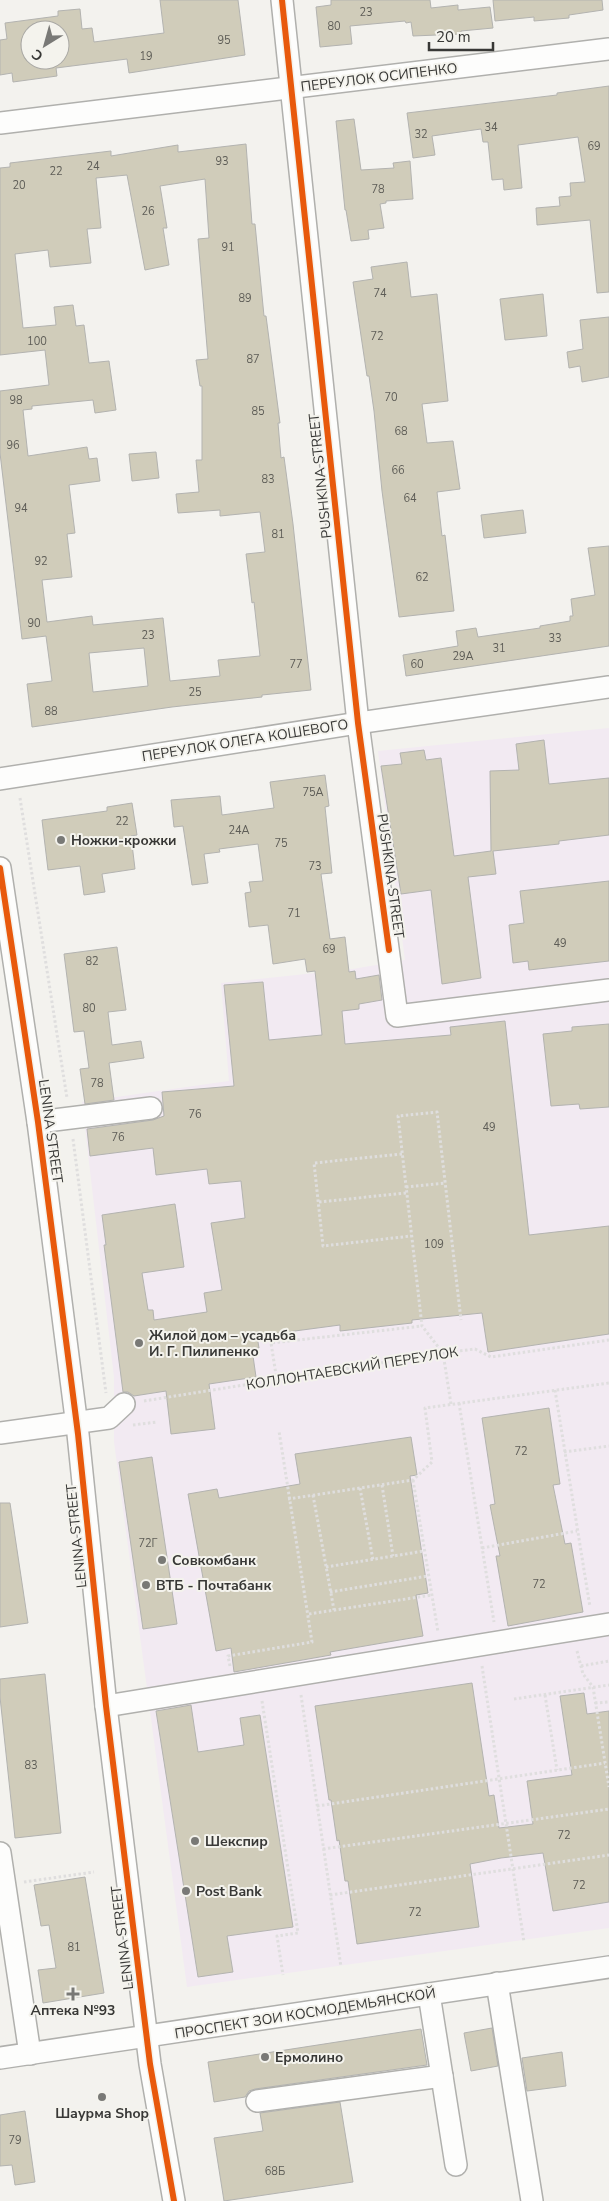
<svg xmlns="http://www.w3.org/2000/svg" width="609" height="2201" font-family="'Nunito Sans',sans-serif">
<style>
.commercial{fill:#f2eaf2}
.building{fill:#d0ccba;stroke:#b3b3b0;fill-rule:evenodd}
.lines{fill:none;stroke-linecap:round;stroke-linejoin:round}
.minor-casing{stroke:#b0b0ad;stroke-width:24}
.path{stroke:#dfdede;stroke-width:3;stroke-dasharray:2.5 2.5;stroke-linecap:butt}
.minor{stroke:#fdfdfc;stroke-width:21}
.cycleway-casing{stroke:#f4f3ed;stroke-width:9}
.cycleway{stroke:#e8590c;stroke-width:6}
.poi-dot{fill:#797976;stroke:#f4f3ed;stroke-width:2}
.labels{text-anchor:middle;stroke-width:4;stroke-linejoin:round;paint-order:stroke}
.number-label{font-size:11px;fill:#5e5d57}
.street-label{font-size:14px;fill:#383836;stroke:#f4f3ed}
.poi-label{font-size:14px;font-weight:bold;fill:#383836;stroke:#f4f3ed;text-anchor:start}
</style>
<rect width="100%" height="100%" fill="#f3f2ee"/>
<!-- commercial -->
<path class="commercial" d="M609 728V1928L187 1987 114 1442V1377L82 1102 229 1081 221 983 353 969 405 960 378 751Z"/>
<!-- building -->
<g class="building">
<path d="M160 0H238L245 55 129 73 127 59 56 68 57 76 13 82 12 73 0 75V40L7 39 5 23 58 16V11L80 9 82 29 92 28 94 42 164 33ZM30 30H60V60H30Z"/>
<path d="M331 0H430L431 8 458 5V10L490 7 493 28 461 31V34L413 36 411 22 406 23 405 21 350 26 352 44 320 47 316 7 331 5Z"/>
<path d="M493 0H602L603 10 569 15V18L534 21V17L495 21Z"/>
<path d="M609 86V292L597 293 590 220 537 225 536 208 560 206 559 197 571 196 570 183 585 182 578 137 518 145 522 188 504 190 503 179 492 180 488 142H483L481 129 432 136 435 155 413 158 407 113 557 95V93Z"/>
<path d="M354 119 361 170 394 168 393 163 410 161 413 199 386 201V203L380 204 384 228 368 230 369 239 351 241 346 210H345L336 121Z"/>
<path d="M246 144 252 224H255L264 316H266L280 423H278L281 458 284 457 293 524 311 690 262 695V697L172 707 32 727 27 684 52 681 46 636 22 639 0 453V391L49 385 45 350 0 355V168L10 167V163L111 151V156L178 145V152ZM127 175 145 270 169 265 163 228H167L160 186 205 179 209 238 198 239 208 359 196 360 200 386H202V460H196L199 492 176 494 178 513 220 510V516L260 512 265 552 246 554 252 603 254 602 260 656 218 660 220 676 170 681 163 618 93 625 92 616 47 622 42 580 72 577 67 534 75 533 69 485 100 481 97 458 89 459 87 447 28 456 23 410 32 409V406L93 400 95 413 116 410 109 361 89 363 84 325 76 326 73 305 54 307 56 325 23 328 15 254 48 250 50 267 91 263 87 229 101 228 96 178ZM144 648 148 686 93 692 89 653Z"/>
<path d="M407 262 411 297 437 294 448 401 422 404 427 443 453 441 460 489 437 492 442 536 445 535 454 611 399 617 382 491 374 411 369 376H367L353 282 373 279 371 267Z"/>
<path d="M543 294 547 336 505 340 500 299Z"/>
<path d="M609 317V377L582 382 580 366 569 368 567 352 583 349 580 320Z"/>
<path d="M156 452 159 478 132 481 129 454Z"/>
<path d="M523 510 526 533 484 538 481 515Z"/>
<path d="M609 546V646L406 676 403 655 458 646 456 631 476 628 478 637 540 628V626L570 621V616H573L571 599 595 595 588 548Z"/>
<path d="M544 740 549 784 609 778V835L559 841V844L493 851 496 874 468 877 481 978 442 984 431 890 401 894 381 766 402 764 400 753 424 750 426 760 441 758 454 856 491 851 490 771 519 770 516 744Z"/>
<path d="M325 775 329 806 325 807 332 873 321 874 330 939 345 937 349 972 355 971 356 979 379 975 382 1000 359 1004V1009L342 1011 345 1044 451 1035 450 1027 505 1021 529 1235 609 1226V1334L488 1352 482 1313 412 1320V1323L340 1331V1325L257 1336 259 1348 252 1349 256 1377 209 1384 215 1429 171 1434 166 1391 134 1396 128 1392H123L104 1245H106L102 1215 175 1204 184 1267 142 1273 148 1310H153L154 1320 207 1312 204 1293 222 1290 211 1223 245 1218 241 1181 209 1184 207 1169 156 1175 153 1148 90 1156 87 1129 153 1120 164 1116 162 1092 234 1086 224 985 263 982 269 1040 322 1035 315 971 307 972 305 959 273 964 268 925 249 927 245 893 251 892 249 882 263 881 258 844 219 849 220 852 204 854 208 883 192 885 183 826 174 827 171 800 220 796 222 815 274 808 270 782Z"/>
<path d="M132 803 137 835 131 836 135 869 102 874 105 892 84 895 80 866 48 870 42 820 107 811V807Z"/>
<path d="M609 881V961L529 970 528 961 513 963 509 925 524 923 520 891Z"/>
<path d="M117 947 126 1010 108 1012 112 1045 141 1041 144 1058 109 1063 114 1100 85 1104 80 1069 89 1068 84 1031 74 1032 64 954Z"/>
<path d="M609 1024V1107L580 1109 579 1104 551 1106 543 1034 572 1031V1027Z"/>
<path d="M549 1408 560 1484 553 1485 565 1544 571 1543 583 1612 508 1626 496 1556H500L490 1505 495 1504 482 1418Z"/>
<path d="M411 1437 417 1475 410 1476 428 1593 416 1595 423 1636 330 1652 331 1655 234 1672 231 1648 216 1651 188 1494 217 1489 219 1498 300 1484 295 1454Z"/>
<path d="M152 1457 177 1624 143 1629 119 1462Z"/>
<path d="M0 1503H10L28 1623 0 1627Z"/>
<path d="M45 1674 61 1833 15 1838 0 1697V1679Z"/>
<path d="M472 1683 489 1796 494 1795 499 1828 533 1824 527 1781 572 1775 560 1696 584 1693 587 1714 609 1711V1902L553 1911 543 1853 501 1858 470 1864 479 1927 357 1944 348 1881H345L339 1840 337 1841 331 1800H329L315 1706Z"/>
<path d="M191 1705 198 1752 244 1745 240 1718 260 1715 293 1927 227 1936 233 1972 198 1977 156 1711Z"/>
<path d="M85 1877 104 1993 43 2003 38 1970 56 1968 49 1925 41 1926 34 1885Z"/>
<path d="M492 2028 498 2066 471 2071 464 2033Z"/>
<path d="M421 2029 427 2065 255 2089 249 2091 245 2097 214 2102 208 2062Z"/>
<path d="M562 2052 566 2086 527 2091 522 2058Z"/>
<path d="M340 2102 353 2182 224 2201 214 2138 263 2131 260 2113Z"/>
<path d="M25 2111 35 2182 15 2185 12 2165 0 2166V2115Z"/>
</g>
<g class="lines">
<!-- minor casing -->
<g class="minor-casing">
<g id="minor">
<path d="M282 0 358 723 397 1016 609 990"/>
<path d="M0 123 609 49"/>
<path d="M0 779 358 723 609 687"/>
<path d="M0 868 38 1122 78 1434 106 1706 150 2064 174 2201"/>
<path d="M38 1122 151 1108"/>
<path d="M0 1433 109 1418 124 1404"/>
<path d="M106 1706 609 1624"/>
<path d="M0 1853 30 2054"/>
<path d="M497 1983 532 2201"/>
<path d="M429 1994 456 2165"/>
<path d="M0 2058 609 1967"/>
<path d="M257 2101 442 2076"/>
</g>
</g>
<!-- path -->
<g class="path">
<path d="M20 798 67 1098"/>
<path d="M73 1139 106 1393"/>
<path d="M402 1154 314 1163 323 1246 411 1236"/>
<path d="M406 1187 445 1183"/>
<path d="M319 1202 406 1193"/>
<path d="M277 1381 271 1343 422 1326"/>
<path d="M555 1390 590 1607"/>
<path d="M144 1401 443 1353 475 1349 491 1357 609 1340"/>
<path d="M459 1403 494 1622"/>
<path d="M451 1404 443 1353 422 1326 398 1116 437 1112 461 1320"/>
<path d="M133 1425 157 1422"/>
<path d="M564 1452 609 1446"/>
<path d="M413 1480 438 1632"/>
<path d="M382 1485 393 1556"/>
<path d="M360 1488 373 1560"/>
<path d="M313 1495 334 1610"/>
<path d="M288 1499 413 1480 432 1462 425 1408 609 1383"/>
<path d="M482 1548 577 1531"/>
<path d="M326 1567 424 1551"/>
<path d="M330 1592 428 1576"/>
<path d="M309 1614 432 1595"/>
<path d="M577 1651 583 1674 593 1687 609 1787"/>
<path d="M230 1666 228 1656 312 1642 279 1431"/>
<path d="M482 1666 524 1942"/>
<path d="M581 1666 609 1661"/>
<path d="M301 1695 341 1967"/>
<path d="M545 1695 557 1770"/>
<path d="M514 1699 609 1685"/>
<path d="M262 1701 298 1933 277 1936 283 1975"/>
<path d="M595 1703 609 1702"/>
<path d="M317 1806 605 1763"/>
<path d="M323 1849 609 1809"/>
<path d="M24 1882 94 1872"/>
<path d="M330 1895 609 1855"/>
</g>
<!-- minor -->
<use href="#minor" class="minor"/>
<!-- cycleway casing -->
<g class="cycleway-casing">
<g id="cycleway">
<path d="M282 0 358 723 389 950"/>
<path d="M0 868 38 1122 78 1434 106 1706 150 2064 174 2201"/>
</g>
</g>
<!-- cycleway -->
<use href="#cycleway" class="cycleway"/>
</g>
<!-- markers -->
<g class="poi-dot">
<circle cx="61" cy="840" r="5"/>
<circle cx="139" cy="1343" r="5"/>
<circle cx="162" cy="1560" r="5"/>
<circle cx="146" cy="1585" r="5"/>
<circle cx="195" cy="1841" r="5"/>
<circle cx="186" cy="1891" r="5"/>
<path d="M70.5 1986.5h5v5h5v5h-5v5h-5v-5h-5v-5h5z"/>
<circle cx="265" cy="2057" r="5"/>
<circle cx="102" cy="2097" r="5"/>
</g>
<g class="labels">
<!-- number labels -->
<g class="number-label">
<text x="366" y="16">23</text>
<text x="334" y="30">80</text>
<text x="224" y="44">95</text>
<text x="146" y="60">19</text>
<text x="491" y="131">34</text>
<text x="421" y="138">32</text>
<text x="594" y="150">69</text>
<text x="222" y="165">93</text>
<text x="93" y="170">24</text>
<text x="56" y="175">22</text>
<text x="19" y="189">20</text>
<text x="378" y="193">78</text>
<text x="148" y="215">26</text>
<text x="228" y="251">91</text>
<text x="380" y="297">74</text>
<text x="245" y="302">89</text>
<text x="377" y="340">72</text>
<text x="37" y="345">100</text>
<text x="253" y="363">87</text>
<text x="391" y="401">70</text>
<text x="16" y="404">98</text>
<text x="258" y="415">85</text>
<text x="401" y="435">68</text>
<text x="13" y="449">96</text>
<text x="398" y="474">66</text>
<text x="268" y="483">83</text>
<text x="410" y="502">64</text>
<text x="21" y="512">94</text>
<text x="278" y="538">81</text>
<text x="41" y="565">92</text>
<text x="422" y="581">62</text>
<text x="34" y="627">90</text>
<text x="148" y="639">23</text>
<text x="555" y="642">33</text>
<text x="499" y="652">31</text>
<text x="463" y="660">29А</text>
<text x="296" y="668">77</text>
<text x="417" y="668">60</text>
<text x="195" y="696">25</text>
<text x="51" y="715">88</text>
<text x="313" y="796">75А</text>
<text x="122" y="825">22</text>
<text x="239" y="834">24А</text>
<text x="281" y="847">75</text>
<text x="315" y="870">73</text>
<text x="294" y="917">71</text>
<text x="560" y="947">49</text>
<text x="329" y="953">69</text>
<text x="92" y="965">82</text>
<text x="89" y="1012">80</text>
<text x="97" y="1087">78</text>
<text x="195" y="1118">76</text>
<text x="489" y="1131">49</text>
<text x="118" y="1141">76</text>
<text x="434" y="1248">109</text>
<text x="521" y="1455">72</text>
<text x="148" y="1547">72Г</text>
<text x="539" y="1588">72</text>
<text x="31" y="1769">83</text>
<text x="564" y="1839">72</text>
<text x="579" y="1889">72</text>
<text x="415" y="1916">72</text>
<text x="74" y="1951">81</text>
<text x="15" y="2144">79</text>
<text x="275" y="2175">68Б</text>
</g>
<!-- street labels -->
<g class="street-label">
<text transform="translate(379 77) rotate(-7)" y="5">ПЕРЕУЛОК ОСИПЕНКО</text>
<text transform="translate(320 476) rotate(-96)" y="5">PUSHKINA STREET</text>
<text transform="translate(245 740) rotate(-9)" y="5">ПЕРЕУЛОК ОЛЕГА КОШЕВОГО</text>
<text transform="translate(391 876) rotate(82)" y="5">PUSHKINA STREET</text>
<text transform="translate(51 1131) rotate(82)" y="5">LENINA STREET</text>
<text transform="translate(352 1368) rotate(-9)" y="5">КОЛЛОНТАЕВСКИЙ ПЕРЕУЛОК</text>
<text transform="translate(76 1536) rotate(-96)" y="5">LENINA STREET</text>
<text transform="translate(122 1938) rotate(-97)" y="5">LENINA STREET</text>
<text transform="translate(305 2013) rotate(-9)" y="5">ПРОСПЕКТ ЗОИ КОСМОДЕМЬЯНСКОЙ</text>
</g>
<!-- poi labels -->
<g class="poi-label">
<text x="71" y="845">Ножки-крожки</text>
<text x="149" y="1340">Жилой дом – усадьба<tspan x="149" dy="16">И. Г. Пилипенко</tspan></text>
<text x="172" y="1565">Совкомбанк</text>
<text x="156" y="1590">ВТБ - Почтабанк</text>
<text x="205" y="1846">Шекспир</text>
<text x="196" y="1896">Post Bank</text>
<text x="73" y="2015" text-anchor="middle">Аптека №93</text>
<text x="275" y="2062">Ермолино</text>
<text x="102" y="2118" text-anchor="middle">Шаурма Shop</text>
</g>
</g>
<!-- north arrow -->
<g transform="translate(45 45) rotate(217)"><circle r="24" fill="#f4f3ed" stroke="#a9a8a4"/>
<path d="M0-4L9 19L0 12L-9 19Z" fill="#797976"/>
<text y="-8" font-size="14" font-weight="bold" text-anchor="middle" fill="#383836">С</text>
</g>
<!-- scale -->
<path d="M429 42v8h64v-8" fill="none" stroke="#383836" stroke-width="2.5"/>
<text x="436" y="42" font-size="15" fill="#383836" stroke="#f4f3ed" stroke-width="4" paint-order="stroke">20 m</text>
</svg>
